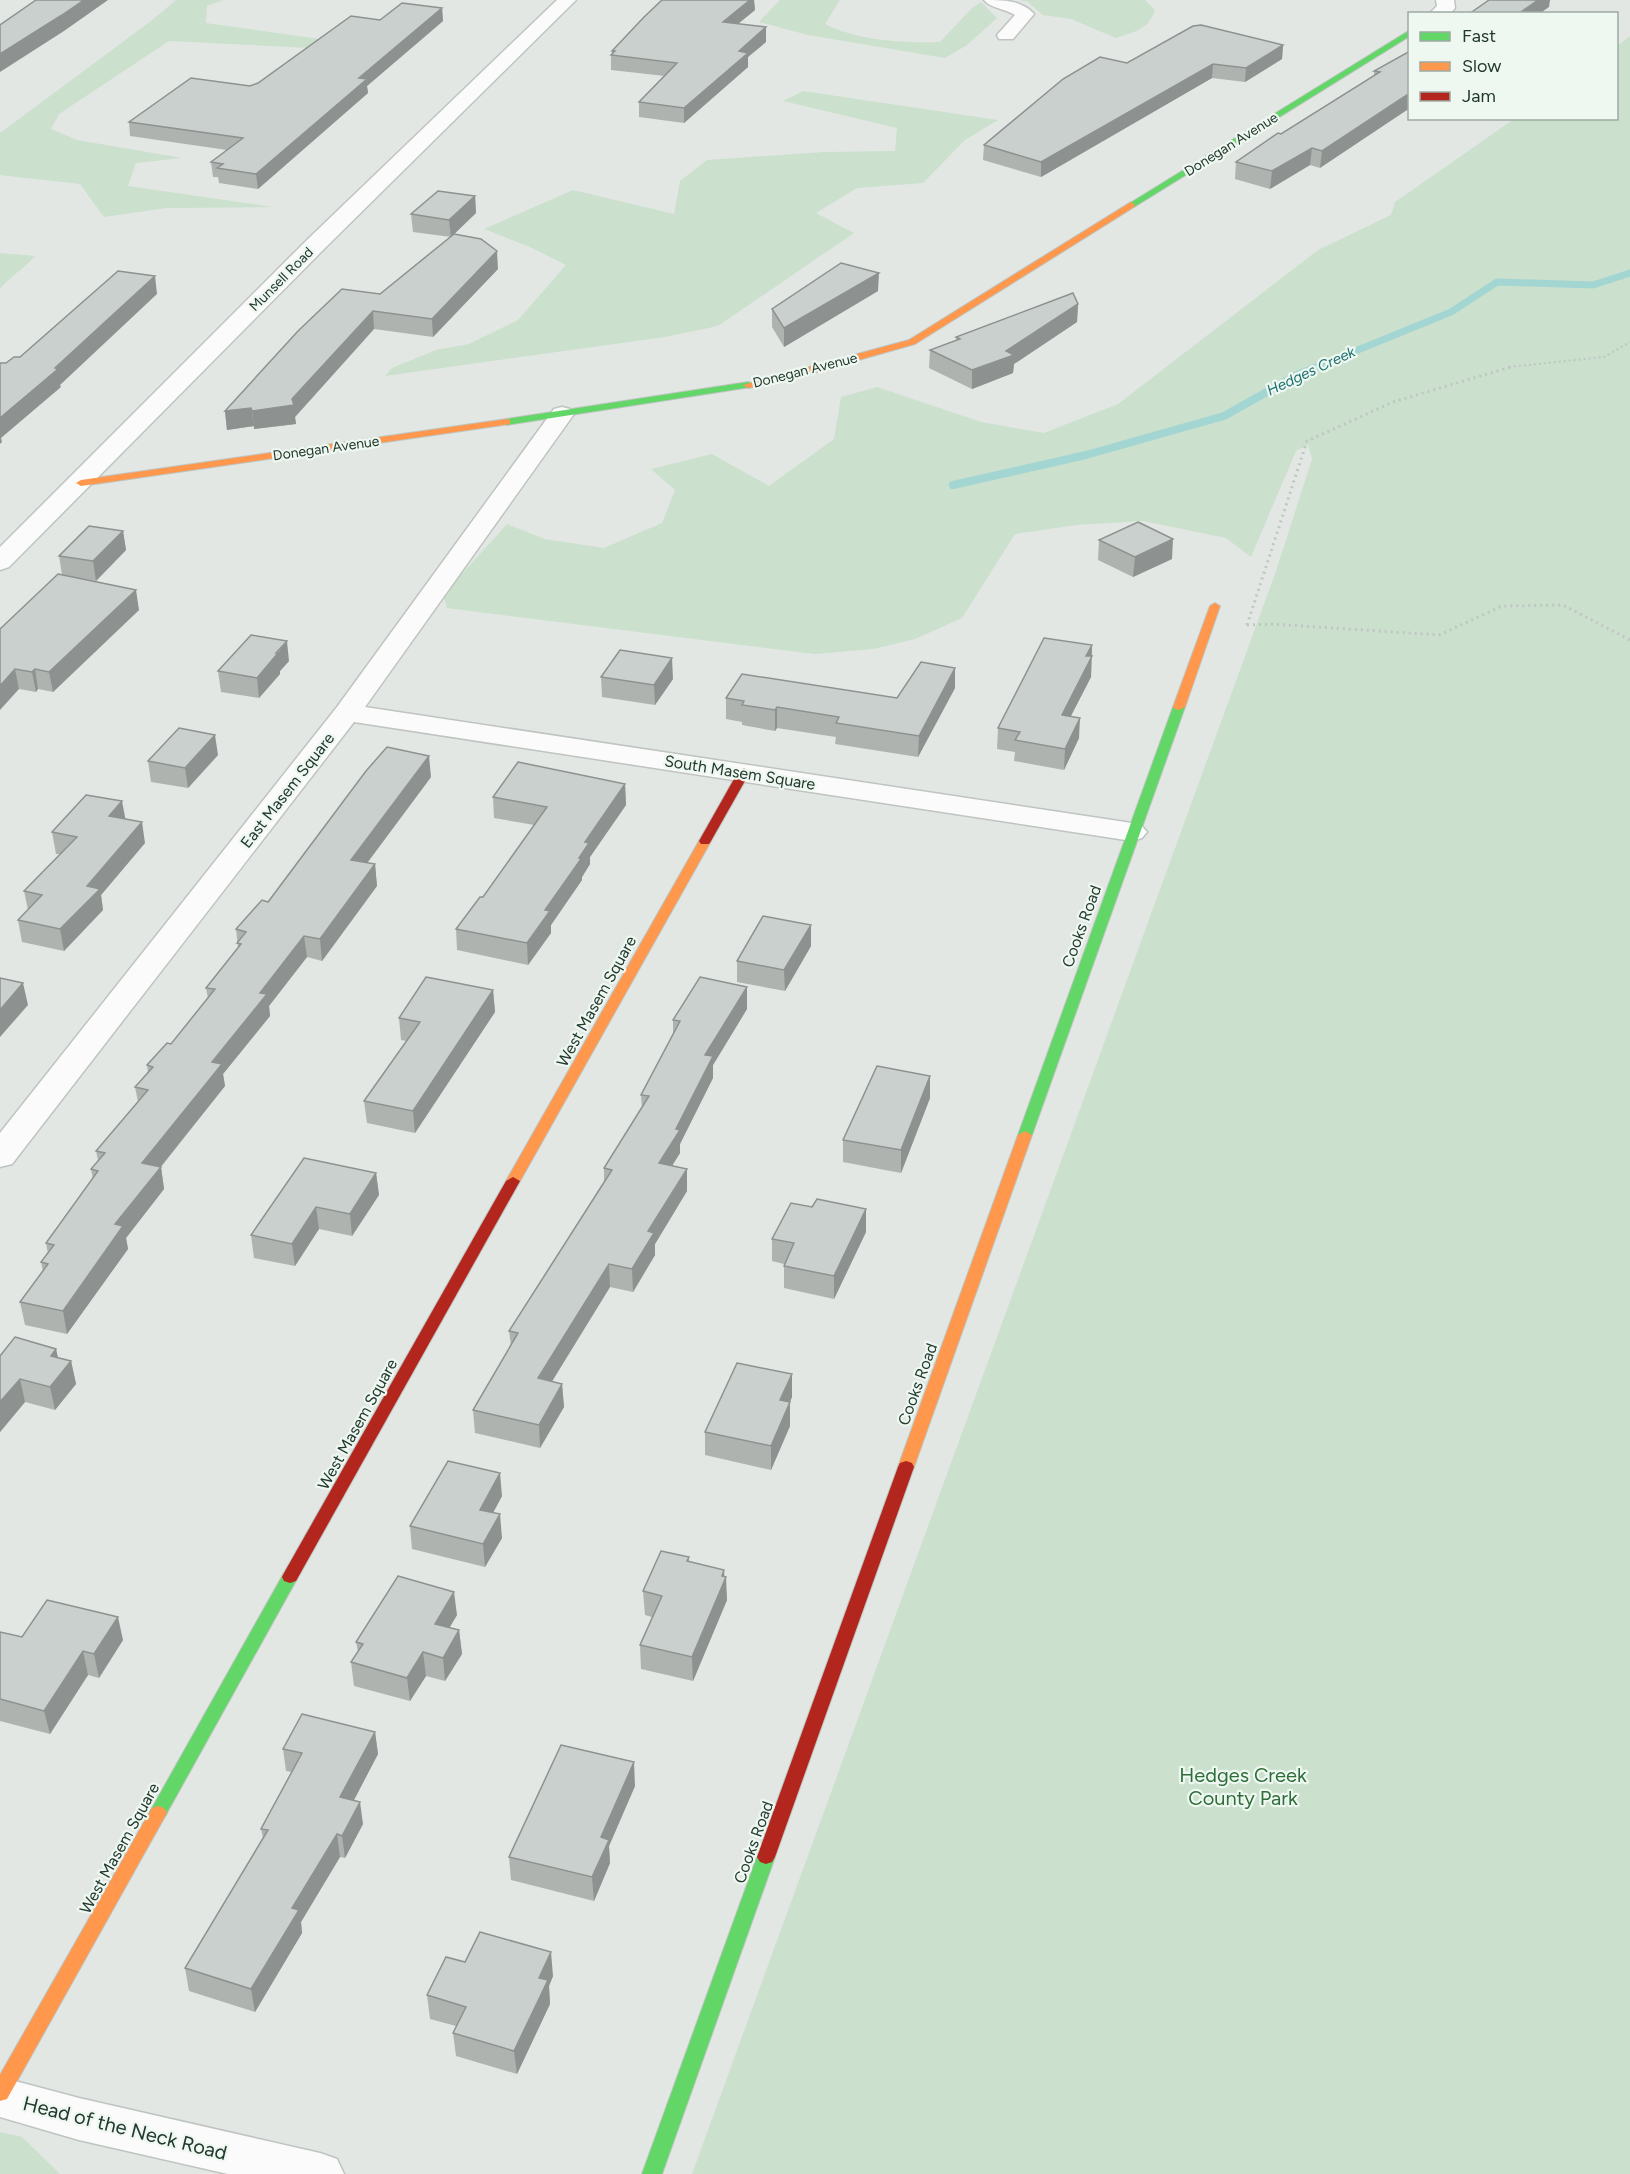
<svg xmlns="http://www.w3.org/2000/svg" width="1630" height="2174" font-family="Figtree,sans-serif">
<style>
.green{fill:#cbe0cd}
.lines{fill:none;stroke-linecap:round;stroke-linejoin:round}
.stream-far1{stroke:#a3d6d3;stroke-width:7}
.stream{stroke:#a3d6d3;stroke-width:8}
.street-casing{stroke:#bfc4c1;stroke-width:3}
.fast-casing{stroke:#bec5c1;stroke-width:2}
.slow-casing{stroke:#bec5c1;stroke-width:2}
.jam-casing{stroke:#bec5c1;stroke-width:2}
.path-far1{stroke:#bfc7c3;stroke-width:2;stroke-dasharray:2 3;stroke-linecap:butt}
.path{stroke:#bfc7c3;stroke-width:3;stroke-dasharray:2 4;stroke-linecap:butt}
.street{fill:#fbfbfb;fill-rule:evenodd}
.fast{fill:#63d668;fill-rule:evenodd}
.slow{fill:#ff974d;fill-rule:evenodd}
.jam{fill:#b3261e;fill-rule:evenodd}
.wall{fill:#aeb3b0}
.shaded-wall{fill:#8d9290}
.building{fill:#cad0cd;stroke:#8d9290;stroke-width:1.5}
.labels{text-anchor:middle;stroke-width:4.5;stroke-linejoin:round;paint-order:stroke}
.far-street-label{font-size:14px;fill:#21392e;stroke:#eff7f1}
.far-water-label{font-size:15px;font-style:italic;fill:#1d7271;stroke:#eff7f1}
.street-label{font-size:16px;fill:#21392e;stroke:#eff7f1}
.near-park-label{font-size:20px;fill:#2d6e3a;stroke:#eff7f1}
.near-street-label{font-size:20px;fill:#21392e;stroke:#eff7f1}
</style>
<rect width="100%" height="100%" fill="#e2e7e4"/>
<!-- green -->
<g class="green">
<path d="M176 0H224L207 6 206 23 319 39 310 48 169 41 59 114 51 129 77 140 182 158 136 163 128 186 273 207 167 208 104 217 80 184 0 175V133L151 21Z"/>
<path d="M780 0H840L825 24C859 41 903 43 940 42L972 8 981 2 997 18 967 45 945 58 808 35 759 22Z"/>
<path d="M1020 0H1145L1155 10C1147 31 1136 31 1116 38L1071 19 1043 15 1028 2Z"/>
<path d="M1630 36V2174H692L1276 571 1312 459 1308 445 1296 451 1251 557 1226 538 1143 521 1077 525 1015 534 962 618 915 639 873 649 815 654 447 608 443 595 507 524 545 539 604 548 662 523 675 490 651 469 712 454 769 486 834 439 841 397 877 387 981 422 1044 433 1118 404 1318 250 1391 215 1395 202 1514 119 1616 118 1617 46Z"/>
<path d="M803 91 998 120 965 140 923 183 857 188 816 213 854 233 718 326 665 337 385 376 392 368 436 350 469 344 518 320 566 265 530 247 484 229 573 190 674 214 680 181 707 160 824 152 895 151 897 128 783 101Z"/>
<path d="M0 253 35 256C24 269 10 276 0 289Z"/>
<path d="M0 2132 22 2137 60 2174H0Z"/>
</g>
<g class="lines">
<!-- stream-far1 -->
<path class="stream-far1" d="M1316 367 1451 312 1497 282 1593 285 1630 273"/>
<!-- stream -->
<path class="stream" d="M953 485 1086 455 1224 416 1297 375 1320 366"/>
<!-- street casing -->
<g class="street-casing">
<g id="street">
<path d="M557 0H576L324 249 9 567 0 570V547L308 239Z"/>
<path d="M984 0C1002 0 1022 0 1034 14L1013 39H999L997 35 1015 15C1006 9 990 8 984 0Z"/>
<path d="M1436 0H1454L1455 8 1450 14H1429L1437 6Z"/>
<path d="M562 407 570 409 574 414 365 707 1132 823 1142 826 1147 832 1142 838 1132 841 354 722 12 1164 0 1167V1133L337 707 554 409Z"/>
<path d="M0 2077 79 2098 320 2153 337 2159 344 2174H228L79 2140 0 2117Z"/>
</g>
</g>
<!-- fast casing -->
<g class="fast-casing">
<g id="fast">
<path d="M1410 30V36L1134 207 1127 205Z"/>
<path d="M748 382 751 383V387L507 425 502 422 507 419Z"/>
<path d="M1179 704 1185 707 1032 1135 1025 1139 1020 1138 1018 1135 1173 707Z"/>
<path d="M290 1571 296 1573 298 1577 164 1818 158 1820 152 1818 149 1813 152 1808 284 1573Z"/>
<path d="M766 1850 772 1852 775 1857 662 2174H642L757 1857 760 1852Z"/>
</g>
</g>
<!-- slow casing -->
<g class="slow-casing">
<g id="slow">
<path d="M1131 202 1135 205 1134 207 915 344 781 382 748 388 743 385 909 340Z"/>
<path d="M507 419 510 420V424L81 486 76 483 81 480Z"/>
<path d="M1215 603 1220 606 1185 707 1179 710 1175 709 1173 707 1210 606Z"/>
<path d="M705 837 711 841 520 1181 518 1184H508L506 1181 699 841Z"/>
<path d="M1025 1131 1032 1135 914 1467 912 1471H900L898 1467 1018 1135Z"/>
<path d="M158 1806 164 1808 167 1813 164 1818 7 2099 0 2101V2075L152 1808Z"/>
</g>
</g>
<!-- jam casing -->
<g class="jam-casing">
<g id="jam">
<path d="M744 768 750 772 711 841 709 844H701L699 841 738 772Z"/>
<path d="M513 1177 520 1181 296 1581 290 1583 284 1581 282 1577 284 1573 506 1181Z"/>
<path d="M906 1461 912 1463 914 1467 775 1857 772 1862 766 1864 760 1862 757 1857 898 1467 900 1463Z"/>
</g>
</g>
<!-- path-far1 -->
<path class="path-far1" d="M1509 367 1604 357 1630 342"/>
<!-- path -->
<g class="path">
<path d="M1247 625 1307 441 1393 402 1514 366"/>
<path d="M1247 625 1273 624 1439 635 1502 606 1563 605 1630 640"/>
</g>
<!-- street -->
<use href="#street" class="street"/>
<!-- fast -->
<use href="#fast" class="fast"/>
<!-- slow -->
<use href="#slow" class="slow"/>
<!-- jam -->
<use href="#jam" class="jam"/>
</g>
<!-- wall -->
<g class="wall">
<path d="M662 0H754L755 10 738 24 766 42 748 57V67L684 123 639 117V102L665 76 611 70V55L612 54V51Z"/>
<path d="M442 8 443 21 367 86 368 93 258 189 219 183 218 177H213L211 162 227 150 130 136 129 122 258 83 380 20Z"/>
<path d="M1283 45 1282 59 1245 82 1212 78 1041 177 983 160 984 145 1127 63Z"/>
<path d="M1410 51 1320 168 1310 165 1270 189 1235 179 1236 162 1374 76V71Z"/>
<path d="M475 196 476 213 451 237 413 232 411 214Z"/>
<path d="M498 269 433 337 374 329 295 417 296 424 254 429V426L227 430 225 411 380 294Z"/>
<path d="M878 291 784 347 772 327V309Z"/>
<path d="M1078 304 1077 322 1014 364 1013 373 972 389 929 368 930 350 956 340V337Z"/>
<path d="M123 531 126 550 96 581 79 578 139 610 53 692 38 689 36 692 19 689 0 629 62 575 59 556Z"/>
<path d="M1099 540 1172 559 1133 577 1098 560Z"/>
<path d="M1092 645 1091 677 1071 716 1079 738 1064 770 1014 761 1015 752 997 749 998 728Z"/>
<path d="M289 661 280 671V674L259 698 221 692 218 671Z"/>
<path d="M601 677 673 679 655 705 602 697Z"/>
<path d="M955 688 918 757 835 744 836 737 777 728 775 731 742 725V722L726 719V698H897Z"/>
<path d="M218 755 188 788 151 782 148 761Z"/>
<path d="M431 777 367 863 375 864 377 886 322 961 307 957 269 1006 270 1016 223 1074 225 1086 161 1167 164 1189 126 1238 128 1249 67 1334 25 1325 20 1302 43 1271 41 1262 48 1254 46 1243 93 1179 91 1169 98 1160 96 1151 138 1102 135 1087 148 1073 147 1065 171 1044 208 998 206 988 238 948 236 929 268 902Z"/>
<path d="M625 784 626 805 590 857V864L582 877V880L551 925V933L528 965 457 950 456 929 483 897 534 825 494 818 493 797Z"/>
<path d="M125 819 145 843 101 895 103 910 64 951 22 942 18 920 28 910 24 891 60 854H56L52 832Z"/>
<path d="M811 946 785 991 737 982V961Z"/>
<path d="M493 990 495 1012 415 1133 367 1123 364 1101 407 1041 401 1040 399 1018Z"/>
<path d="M747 1009 713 1065V1078L680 1144V1153L672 1166 687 1169V1191L655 1244V1255L633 1292 610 1287 552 1381 562 1384 564 1407 540 1448 475 1433 473 1410 511 1346 509 1331 604 1181V1168L642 1108 641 1095 673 1034V1020Z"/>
<path d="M930 1098 901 1173 843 1162V1140Z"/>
<path d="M376 1173 379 1195 352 1236 319 1229 295 1266 254 1258 251 1235Z"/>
<path d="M812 1207 866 1209V1232L834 1299 784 1288V1264L772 1261V1239Z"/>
<path d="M56 1349 58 1358 71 1361 76 1384 55 1410 25 1402 0 1432V1356Z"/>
<path d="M792 1397 790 1402V1426L771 1470 705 1455V1432Z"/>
<path d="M502 1496 493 1513 502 1538 485 1567 412 1549 410 1526Z"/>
<path d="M689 1557V1562L724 1570 727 1600 693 1681 641 1669 640 1645 652 1617 645 1615 643 1591Z"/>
<path d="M457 1615 449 1628 459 1630 462 1654 445 1681 426 1676 410 1701 354 1686 351 1662 358 1652 356 1642Z"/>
<path d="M0 1632 22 1637 123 1640 99 1678 88 1675 50 1734 0 1721Z"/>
<path d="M375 1732 378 1754 354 1800 363 1824 345 1858 340 1857 301 1922 302 1933 255 2012 189 1991 185 1968 263 1838 261 1829 292 1772 286 1771 283 1749Z"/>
<path d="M635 1786 609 1846 610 1863 594 1901 511 1880 509 1857Z"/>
<path d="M465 1962 553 1976 549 1986 550 2004 517 2074 456 2056 453 2033 456 2026 430 2019 427 1995Z"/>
</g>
<!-- shaded-wall -->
<g class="shaded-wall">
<path d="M84 0H108L64 31 0 72V54Z"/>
<path d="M750 0H754L755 10 723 36V22Z"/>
<path d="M1538 0H1550L1549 7 1539 14H1518Z"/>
<path d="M442 8 443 21 367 86 368 93 258 189 256 174 359 78Z"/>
<path d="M766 27V42L748 57V67L684 123V108L739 51Z"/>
<path d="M1283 45 1282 59 1245 82 1246 68Z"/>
<path d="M1213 64 1212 78 1041 177V162Z"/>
<path d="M1410 93V108L1320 168 1322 151Z"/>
<path d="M1312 148 1310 165 1270 189 1272 171Z"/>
<path d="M475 196 476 213 451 237 449 220Z"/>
<path d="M497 251 498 269 433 337 432 319Z"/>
<path d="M879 273 878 291 784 347V328Z"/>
<path d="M155 276 157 294 60 385 61 387 1 438 2 442 0 444V418L55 368Z"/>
<path d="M1078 304 1077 322 1014 364 1013 373 972 389V370L1006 351Z"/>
<path d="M373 311 374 329 295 417 296 424 254 429 252 411 292 399Z"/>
<path d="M251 408 254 426 227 430 225 411Z"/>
<path d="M123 531 126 550 96 581 93 561Z"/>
<path d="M1173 539 1172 559 1133 577 1135 557Z"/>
<path d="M136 590 139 610 53 692 49 672Z"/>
<path d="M287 641 289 661 280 671V674L259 698 257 678Z"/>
<path d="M1092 645 1091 677 1061 735 1062 715 1086 656Z"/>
<path d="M672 658 673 679 655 705 654 685Z"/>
<path d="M955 668V688L918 757 919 736Z"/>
<path d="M15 669 19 689 0 710V686Z"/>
<path d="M35 669 38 689 36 692 32 672Z"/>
<path d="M777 707V728L775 731V710Z"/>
<path d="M1080 718 1079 738 1064 770 1065 749Z"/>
<path d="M215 735 218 755 188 788 185 768Z"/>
<path d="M429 756 431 777 353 882 351 860Z"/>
<path d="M625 784 626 805 590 857V864L582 877V880L551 925V933L528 965 527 943 545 910 579 858 585 842Z"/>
<path d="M122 801 126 822 109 816Z"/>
<path d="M142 822 145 843 101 895 103 910 64 951 60 929 87 886Z"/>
<path d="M375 864 377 886 322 961 320 939Z"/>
<path d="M811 925V946L785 991 784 970Z"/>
<path d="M304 936 307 957 269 1006 270 1016 223 1074 225 1086 146 1185 142 1163 260 993Z"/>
<path d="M23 983 28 1005 0 1037V1010Z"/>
<path d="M747 987V1009L713 1065V1078L680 1144V1153L660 1185 659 1163 676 1129 705 1055Z"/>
<path d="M493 990 495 1012 415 1133 413 1111Z"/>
<path d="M930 1076V1098L901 1173V1150Z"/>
<path d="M161 1167 164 1189 126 1238 128 1249 67 1334 63 1311 115 1224Z"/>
<path d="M687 1169V1191L655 1244V1255L633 1292 632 1269 648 1231Z"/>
<path d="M376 1173 379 1195 352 1236 350 1214Z"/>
<path d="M316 1207 319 1229 295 1266 292 1244Z"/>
<path d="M866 1209V1232L834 1299V1276Z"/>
<path d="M609 1264 610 1287 540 1401 538 1378Z"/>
<path d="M56 1349 61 1372 51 1356Z"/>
<path d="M71 1361 76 1384 55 1410 50 1387Z"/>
<path d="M792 1374V1397L780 1424V1400Z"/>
<path d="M20 1379 25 1402 0 1432V1402Z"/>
<path d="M562 1384 564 1407 540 1448 539 1425Z"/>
<path d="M790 1402V1426L771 1470V1446Z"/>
<path d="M500 1473 502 1496 482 1533 480 1510Z"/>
<path d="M500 1514 502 1538 485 1567 483 1544Z"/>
<path d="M724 1570V1581L726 1577 727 1600 693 1681 692 1657Z"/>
<path d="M454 1592 457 1615 438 1647 435 1624Z"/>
<path d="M118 1617 123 1640 99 1678 94 1654Z"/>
<path d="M459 1630 462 1654 445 1681 443 1658Z"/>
<path d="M83 1651 88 1675 50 1734 44 1711Z"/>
<path d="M423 1652 426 1676 410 1701 407 1678Z"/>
<path d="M375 1732 378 1754 344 1819 340 1797Z"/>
<path d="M634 1762 635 1786 609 1846 610 1863 594 1901 592 1877 601 1837Z"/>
<path d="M360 1802 363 1824 345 1858 342 1836Z"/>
<path d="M337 1834 340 1857 301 1922 302 1933 255 2012 251 1989 292 1908Z"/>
<path d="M551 1952 553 1976 549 1986 550 2004 517 2074 514 2051 539 1978Z"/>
</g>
<!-- building -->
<g class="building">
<path d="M36 0H84L62 15 0 54V25Z"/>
<path d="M662 0H750L723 22 766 27 739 51 748 53 684 108 639 102 677 63 611 55 615 51H612L644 17Z"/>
<path d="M1489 0H1538L1518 14H1469Z"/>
<path d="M402 3 442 8 359 78 367 79 256 174 217 168 223 164 211 162 243 138 129 122 191 78 250 86 258 83 351 16 380 20Z"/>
<path d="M1201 25 1283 45 1246 68 1213 64 1041 162 984 145 1063 79 1100 57 1127 63 1193 26Z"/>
<path d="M1410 51V93L1322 151 1312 148 1272 171 1236 162 1278 133 1281 134 1380 72 1374 71Z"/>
<path d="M438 191 475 196 449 220 411 214Z"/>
<path d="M454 234 481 239 497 251 432 319 373 311 292 399 294 405 252 411 251 408 225 411 298 331 342 289 380 294Z"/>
<path d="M841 263 879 273 784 328 772 309Z"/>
<path d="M118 271 155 276 55 368 58 369 0 418V363H6L14 357H20Z"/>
<path d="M1073 293 1078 304 1006 351 1014 355 972 370 930 350 960 339 956 337Z"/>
<path d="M1138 522 1173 539 1135 557 1099 540Z"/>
<path d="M89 526 123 531 93 561 59 556Z"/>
<path d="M58 574 136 590 49 672 35 669 32 672 15 669 0 686V629Z"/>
<path d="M251 635 287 641 276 653H278L257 678 218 671Z"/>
<path d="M1044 638 1092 645 1086 656H1092L1062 715 1080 718 1065 749 1015 740 1020 732 998 728Z"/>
<path d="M620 650 672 658 654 685 601 677Z"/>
<path d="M921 662 955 668 919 736 836 723 839 717 777 707 775 710 742 705 744 701 726 698 742 674 897 698Z"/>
<path d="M179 728 215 735 185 768 148 761Z"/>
<path d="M387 747 429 756 351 860 375 864 320 939 304 936 260 993 267 994 212 1062 222 1064 142 1163 161 1167 115 1224 123 1226 63 1311 20 1302 48 1264 41 1262 54 1245 46 1243 98 1171 91 1169 105 1153 96 1151 148 1090 135 1087 153 1067 147 1065 167 1043 171 1044 215 989 206 988 241 944 237 943 246 932 236 929 262 900 268 902 366 771Z"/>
<path d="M518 762 625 784 585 842 589 843 579 858 581 859 545 910 550 911 527 943 456 929 480 897H483L547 807 493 797Z"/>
<path d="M86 795 122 801 109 816 142 822 87 886 100 889 60 929 18 920 42 895 24 891 77 837 52 832Z"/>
<path d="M763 916 811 925 784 970 737 961Z"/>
<path d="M426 977 493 990 413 1111 364 1101 420 1022 399 1018Z"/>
<path d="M700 977 747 987 705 1055 713 1056 676 1129 680 1130 659 1163 687 1169 648 1231 654 1233 632 1269 609 1264 538 1378 562 1384 539 1425 473 1410 518 1333 509 1331 612 1170 604 1168 649 1096 641 1095 680 1021 673 1020Z"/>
<path d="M0 978 23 983 0 1010Z"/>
<path d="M877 1066 930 1076 901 1150 843 1140Z"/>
<path d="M304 1158 376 1173 350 1214 316 1207 292 1244 251 1235Z"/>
<path d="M817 1199 866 1209 834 1276 784 1266 794 1243 772 1239 791 1203 812 1207Z"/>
<path d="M15 1337 56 1349 51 1356 71 1361 50 1387 20 1379 0 1402V1356Z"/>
<path d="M737 1363 792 1374 780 1400 790 1402 771 1446 705 1432Z"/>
<path d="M448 1461 500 1473 480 1510 500 1514 483 1544 410 1526Z"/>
<path d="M661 1551 689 1557 687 1561 724 1570 722 1576 726 1577 692 1657 640 1645 662 1596 643 1591Z"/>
<path d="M398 1576 454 1592 435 1624 459 1630 443 1658 423 1652 407 1678 351 1662 363 1644 356 1642Z"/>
<path d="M47 1600 118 1617 94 1654 83 1651 44 1711 0 1699V1632L22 1637Z"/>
<path d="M302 1714 375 1732 340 1797 360 1802 342 1836 337 1834 292 1908 299 1910 251 1989 185 1968 268 1830 261 1829 302 1753 283 1749Z"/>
<path d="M561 1745 634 1762 601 1837 609 1840 592 1877 509 1857Z"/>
<path d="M480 1932 551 1952 539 1978 548 1980 514 2051 453 2033 466 2007 427 1995 446 1957 465 1962Z"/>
</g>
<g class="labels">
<!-- far-street labels -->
<g class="far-street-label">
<text transform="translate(1231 144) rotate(-32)" y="5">Donegan Avenue</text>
<text transform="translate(281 279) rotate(-45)" y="5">Munsell Road</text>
<text transform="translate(805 370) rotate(-14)" y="5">Donegan Avenue</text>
<text transform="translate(326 448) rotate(-8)" y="5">Donegan Avenue</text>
</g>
<!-- far-water labels -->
<g class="far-water-label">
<text transform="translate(1311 371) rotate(-25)" y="5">Hedges Creek</text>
</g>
<!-- street labels -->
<g class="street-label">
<text transform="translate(740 772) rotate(9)" y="6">South Masem Square</text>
<text transform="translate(287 790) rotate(-52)" y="6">East Masem Square</text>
<text transform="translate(1081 926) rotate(-70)" y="6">Cooks Road</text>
<text transform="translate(596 1001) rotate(-61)" y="6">West Masem Square</text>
<text transform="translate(917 1384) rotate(-70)" y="6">Cooks Road</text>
<text transform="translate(357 1424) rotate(-61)" y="6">West Masem Square</text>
<text transform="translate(753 1842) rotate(-70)" y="6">Cooks Road</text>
<text transform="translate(119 1848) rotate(-61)" y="6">West Masem Square</text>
</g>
<!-- near-park labels -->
<g class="near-park-label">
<text x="1243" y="1782">Hedges Creek<tspan x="1243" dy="23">County Park</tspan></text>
</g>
<!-- near-street labels -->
<g class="near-street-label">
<text transform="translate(125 2128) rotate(14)" y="7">Head of the Neck Road</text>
</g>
</g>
<!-- legend -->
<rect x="1408" y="12" width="210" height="108" fill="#eff7f1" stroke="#9daba3" stroke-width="1.5"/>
<rect x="1420" y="32" width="30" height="9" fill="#63d668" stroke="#9daba3" stroke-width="1.5"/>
<text x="1462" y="42" font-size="18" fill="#21392e">Fast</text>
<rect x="1420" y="62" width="30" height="9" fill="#ff974d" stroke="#9daba3" stroke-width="1.5"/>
<text x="1462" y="72" font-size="18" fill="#21392e">Slow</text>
<rect x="1420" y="92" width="30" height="9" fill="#b3261e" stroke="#9daba3" stroke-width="1.5"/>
<text x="1462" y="102" font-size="18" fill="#21392e">Jam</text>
</svg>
